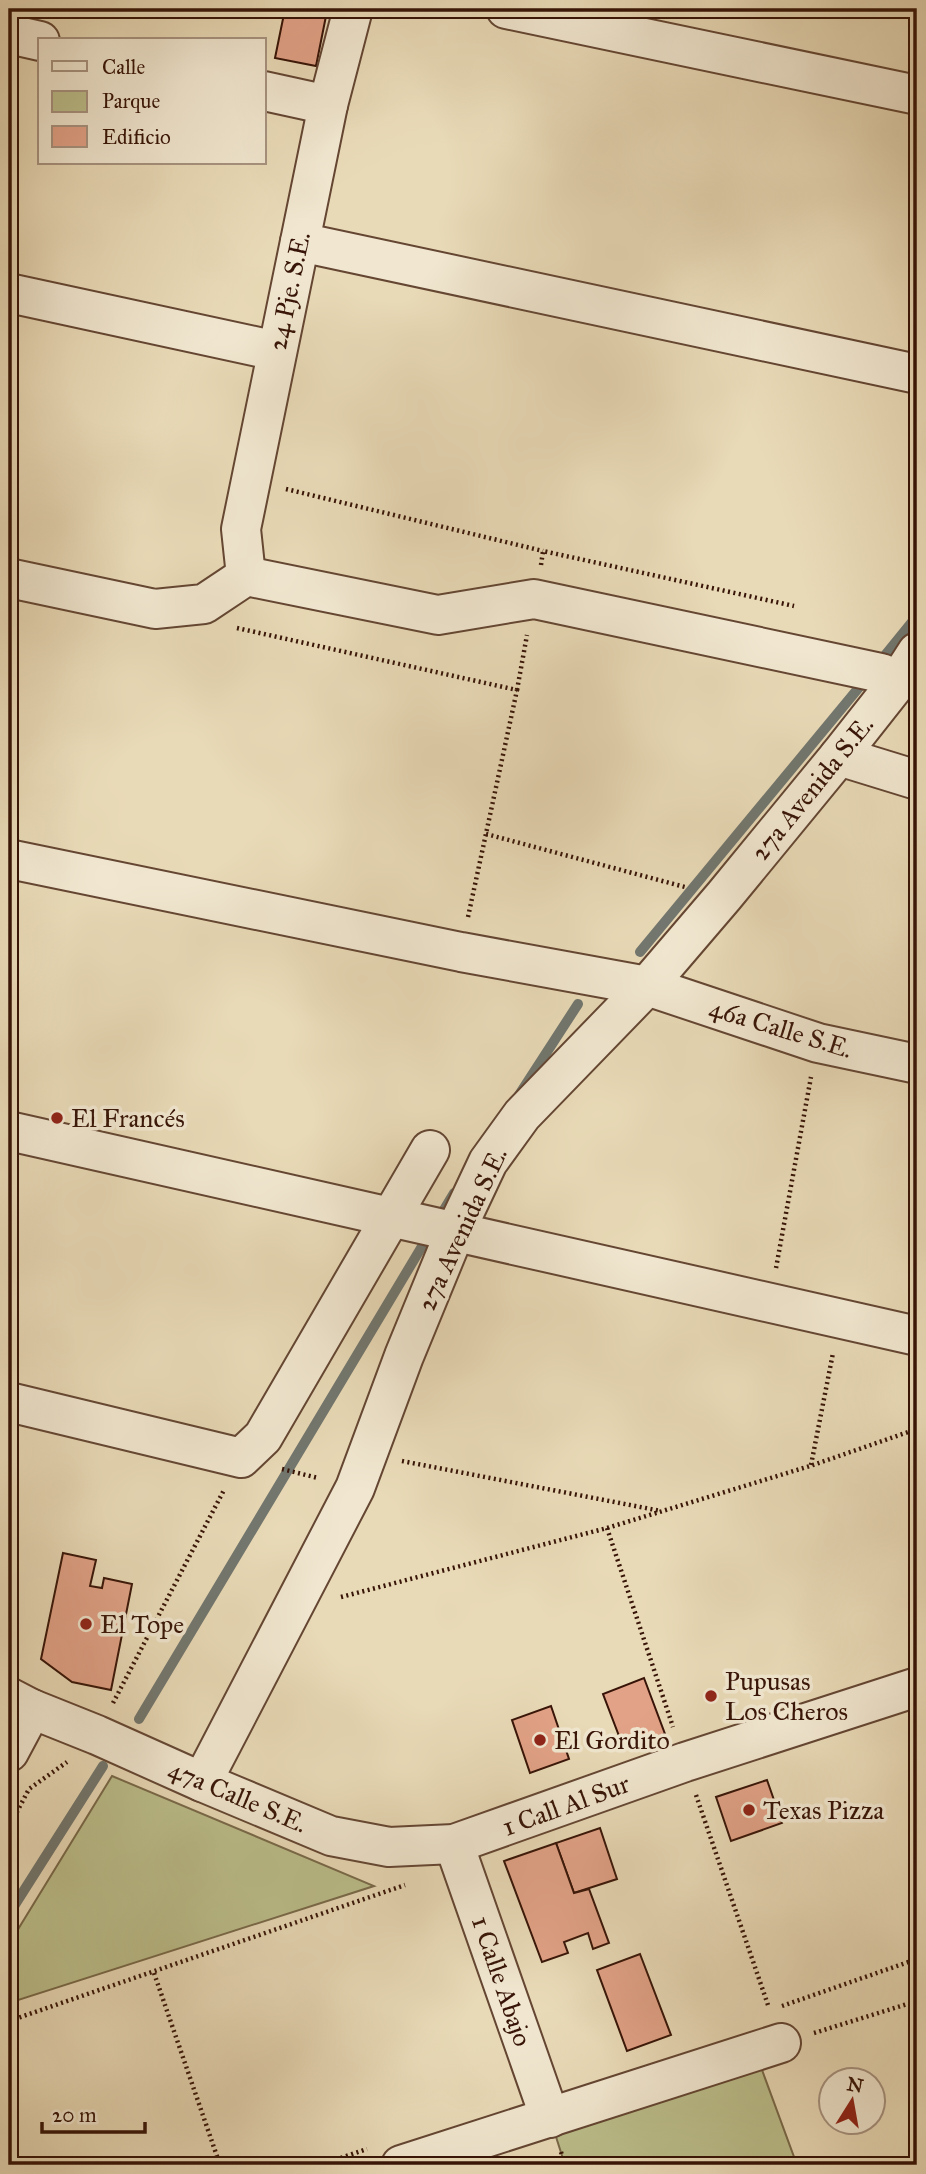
<svg xmlns="http://www.w3.org/2000/svg" width="926" height="2174" font-family="'IM FELL Great Primer',serif">
<style>
.green{fill:#bbbe8b;stroke:#796949;stroke-width:2}
.lines{fill:none;stroke-linecap:round;stroke-linejoin:round}
.stream{stroke:#72776f;stroke-width:10}
.building{fill:#e2a287;stroke:#371407;stroke-width:2}
.minor-casing{stroke:#644633;stroke-width:42}
.path{stroke:#371407;stroke-width:4.5;stroke-dasharray:2 3.5;stroke-linecap:butt}
.minor{stroke:#f1e7d0;stroke-width:38}
.poi-dot{fill:#8f2418;stroke:#f1e7d0;stroke-width:2.5}
.labels{text-anchor:middle;stroke-width:7;stroke-linejoin:round;paint-order:stroke}
.street-label{font-size:26px;fill:#371407;stroke:#f1e7d0}
.poi-label{font-size:26px;fill:#371407;stroke:#f1e7d0;text-anchor:start}
</style>
<rect width="100%" height="100%" fill="#e9dab7"/>
<filter id="stains"><feTurbulence type="fractalNoise" baseFrequency=".00286" numOctaves="4"/><feColorMatrix values="0 0 0 0 .2 0 0 0 0 .09 0 0 0 0 .02 0 0 0 .5 -.17"/></filter>
<radialGradient id="worn" r=".72"><stop offset=".6" stop-color="#630" stop-opacity="0"/><stop offset="1" stop-color="#630" stop-opacity=".3"/></radialGradient>
<!-- green -->
<g class="green">
<path d="M112 1776 374 1886 9 2003V1944Z"/>
<path d="M755 2051 797 2165H565L550 2118Z"/>
</g>
<g class="lines">
<!-- stream -->
<g class="stream">
<path d="M878 664 917 616"/>
<path d="M640 952 866 679"/>
<path d="M519 1095 578 1004"/>
<path d="M139 1719 454 1193"/>
<path d="M9 1914 103 1766"/>
</g>
</g>
<!-- building -->
<g class="building">
<path d="M285 9H305L304 12 326 16 316 66 275 58Z"/>
<path d="M63 1553 96 1560 90 1586 102 1588 104 1578 132 1584 111 1690 72 1682 41 1659Z"/>
<path d="M644 1678 665 1734 624 1749 603 1694Z"/>
<path d="M551 1706 569 1759 530 1773 512 1720Z"/>
<path d="M767 1780 782 1823 731 1841 716 1797Z"/>
<path d="M600 1828 617 1879 574 1893 556 1843Z"/>
<path d="M556 1843 574 1893 589 1889 609 1943 593 1949 588 1933 564 1942 568 1953 542 1962 504 1861Z"/>
<path d="M640 1954 671 2035 627 2051 597 1970Z"/>
</g>
<g class="lines">
<!-- minor casing -->
<g class="minor-casing">
<g id="minor">
<path d="M506 9 917 95"/>
<path d="M9 34 40 41"/>
<path d="M264 91 328 105"/>
<path d="M300 242 917 374"/>
<path d="M9 293 277 351"/>
<path d="M246 576 241 529 328 105 353 9"/>
<path d="M9 578 155 609 204 604 246 576 438 615 534 599 881 673 899 680"/>
<path d="M839 756 917 780"/>
<path d="M9 859 461 952 647 986 818 1043 917 1064"/>
<path d="M9 1131 917 1336"/>
<path d="M9 1402 241 1458 263 1437 430 1150"/>
<path d="M9 1697 32 1709 97 1735 202 1782 331 1836 389 1847 454 1844 685 1762 917 1687"/>
<path d="M9 1752 32 1709"/>
<path d="M202 1782 355 1488 404 1356 455 1232 488 1162 522 1115 647 986 724 896 839 756 899 680 917 652"/>
<path d="M454 1844 550 2118"/>
<path d="M401 2165 781 2043"/>
</g>
</g>
<!-- path -->
<g class="path">
<path d="M286 489 543 551"/>
<path d="M541 565 543 551 794 606"/>
<path d="M237 628 517 690 468 917"/>
<path d="M517 690 527 635"/>
<path d="M486 834 685 887"/>
<path d="M776 1268 811 1077"/>
<path d="M402 1461 661 1511"/>
<path d="M811 1465 833 1353"/>
<path d="M282 1469 318 1478"/>
<path d="M607 1528 673 1727"/>
<path d="M341 1597 607 1528 810 1466 917 1429"/>
<path d="M113 1703 224 1490"/>
<path d="M696 1795 769 2008"/>
<path d="M9 1827 29 1789 67 1762"/>
<path d="M154 1973 220 2165"/>
<path d="M782 2006 917 1959"/>
<path d="M9 2021 405 1885"/>
<path d="M814 2033 917 2001"/>
<path d="M561 2152 565 2165"/>
<path d="M320 2165 367 2149"/>
</g>
<!-- minor -->
<use href="#minor" class="minor"/>
</g>
<!-- markers -->
<g class="poi-dot">
<circle cx="57" cy="1118" r="7"/>
<circle cx="86" cy="1624" r="7"/>
<circle cx="711" cy="1696" r="7"/>
<circle cx="540" cy="1740" r="7"/>
<circle cx="749" cy="1810" r="7"/>
</g>
<g class="labels">
<!-- street labels -->
<g class="street-label">
<text transform="translate(289 291) rotate(-78)" y="9">24 Pje. S.E.</text>
<text transform="translate(812 788) rotate(-51)" y="9">27a Avenida S.E.</text>
<text transform="translate(781 1028) rotate(17)" y="9">46a Calle S.E.</text>
<text transform="translate(462 1229) rotate(-65)" y="9">27a Avenida S.E.</text>
<text transform="translate(238 1796) rotate(23)" y="9">47a Calle S.E.</text>
<text transform="translate(566 1805) rotate(-20)" y="9">1 Call Al Sur</text>
<text transform="translate(502 1981) rotate(71)" y="9">1 Calle Abajo</text>
</g>
<!-- poi labels -->
<g class="poi-label">
<text x="71" y="1127">El Francés</text>
<text x="100" y="1633">El Tope</text>
<text x="725" y="1690">Pupusas<tspan x="725" dy="30">Los Cheros</tspan></text>
<text x="554" y="1749">El Gordito</text>
<text x="763" y="1819">Texas Pizza</text>
</g>
</g>
<!-- margin -->
<rect width="926" height="2174" fill="none" stroke="#e9dab7" stroke-width="35"/>
<rect x="10" y="10" width="905" height="2153" fill="none" stroke="#371407" stroke-width="3.5"/>
<rect x="18" y="18" width="891" height="2139" fill="none" stroke="#371407" stroke-width="2"/>
<!-- legend -->
<rect x="38" y="38" width="228" height="126" fill="#f1e7d0" stroke="#a79380" stroke-width="2"/>
<rect x="52" y="61" width="35" height="10" fill="#f1e7d0" stroke="#a79380" stroke-width="2"/>
<text x="102" y="74" font-size="21" fill="#371407">Calle</text>
<rect x="52" y="91" width="35" height="21" fill="#bbbe8b" stroke="#a79380" stroke-width="2"/>
<text x="102" y="108" font-size="21" fill="#371407">Parque</text>
<rect x="52" y="126" width="35" height="21" fill="#e2a287" stroke="#a79380" stroke-width="2"/>
<text x="102" y="144" font-size="21" fill="#371407">Edificio</text>
<!-- north arrow -->
<g transform="translate(852 2101) rotate(11)"><circle r="33" fill="#f1e7d0" stroke="#a79380" stroke-width="2"/>
<path d="M0-5L12 26L0 18L-12 26Z" fill="#8f2418"/>
<text y="-10" font-size="19" font-weight="bold" text-anchor="middle" fill="#371407">N</text>
</g>
<!-- scale -->
<path d="M42 2122v10h103v-10" fill="none" stroke="#371407" stroke-width="3.5"/>
<text x="52" y="2122" font-size="21" fill="#371407" stroke="#f1e7d0" stroke-width="5" paint-order="stroke">20 m</text>
<rect width="100%" height="100%" filter="url(#stains)"/>
<rect width="100%" height="100%" fill="url(#worn)"/>
</svg>
